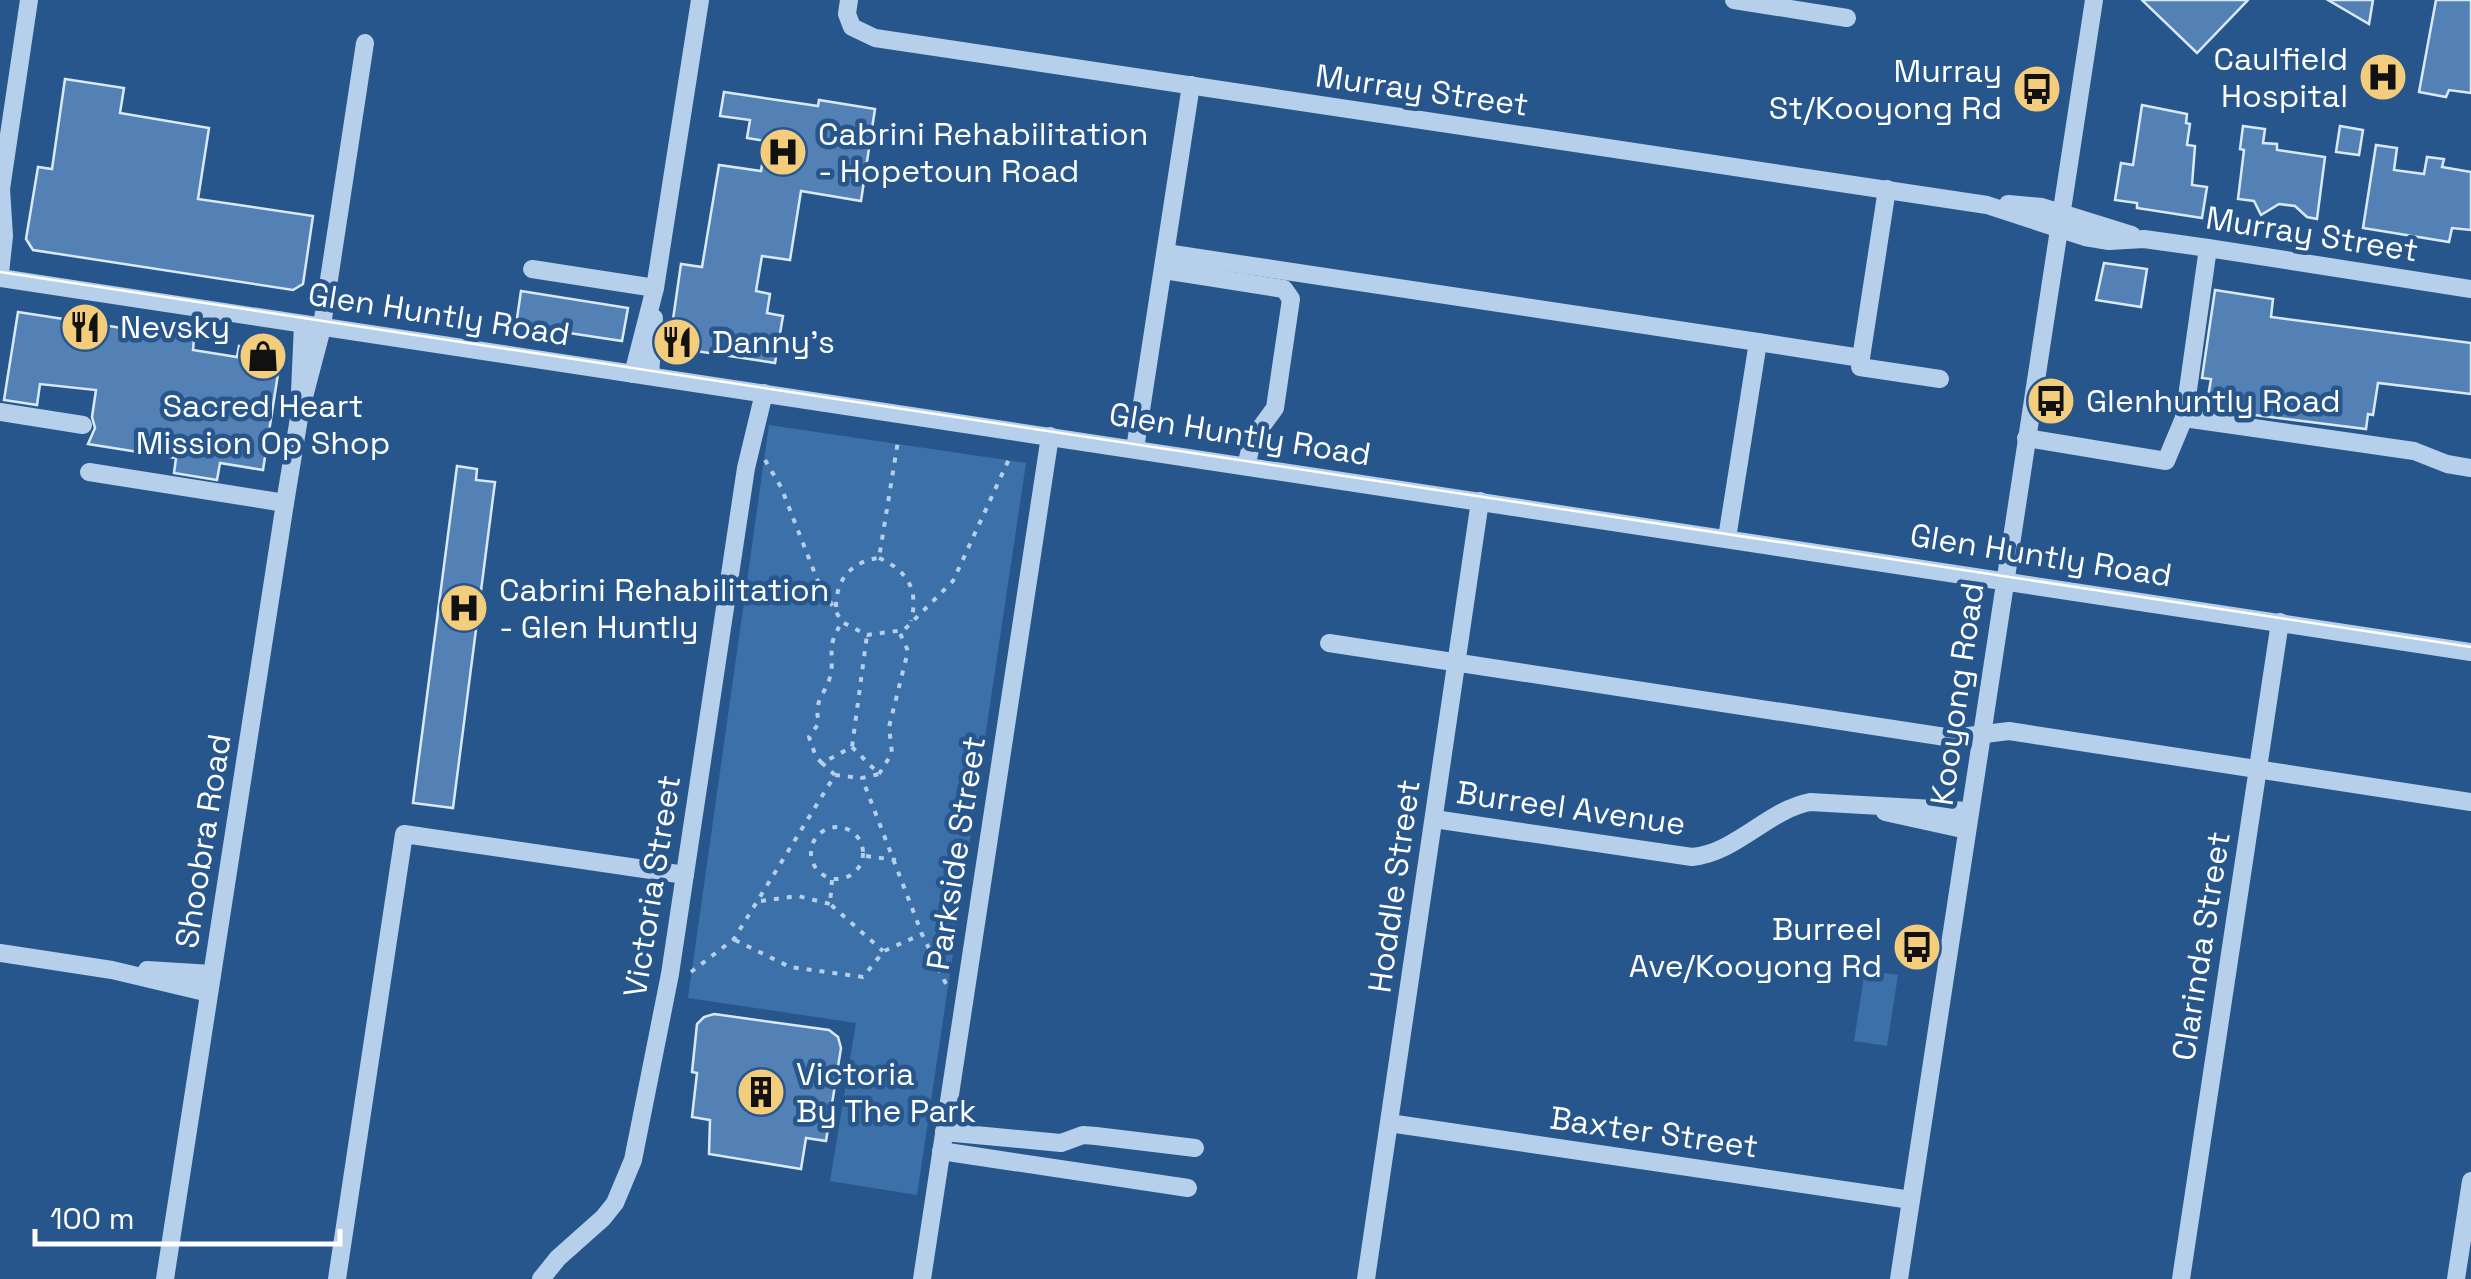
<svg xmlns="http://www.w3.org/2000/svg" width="2471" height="1279" font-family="'Space Grotesk',sans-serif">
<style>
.green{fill:#3c70a9}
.building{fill:#5481b5;stroke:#dae9f8;stroke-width:2.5}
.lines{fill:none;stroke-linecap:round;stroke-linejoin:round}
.path{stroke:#b6cfea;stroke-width:4;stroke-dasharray:5 8;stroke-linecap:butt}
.minor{stroke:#b6cfea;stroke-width:18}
.tram{stroke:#fff;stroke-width:2.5}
.labels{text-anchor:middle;stroke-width:9;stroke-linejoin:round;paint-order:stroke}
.poi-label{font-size:32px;fill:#fff;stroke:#27568c;text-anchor:start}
.street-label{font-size:32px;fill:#fff;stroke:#27568c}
</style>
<rect width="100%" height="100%" fill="#27568c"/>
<!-- green -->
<g class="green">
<path d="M769 425 1026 463 917 1195 830 1181 856 1023 688 998Z"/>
<path d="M1865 970 1898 975 1887 1046 1854 1041Z"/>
</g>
<!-- building -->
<g class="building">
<path d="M2142 0H2248L2197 53Z"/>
<path d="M2328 0H2373L2369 24Z"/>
<path d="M2436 0H2471V93L2449 90 2446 97 2419 92Z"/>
<path d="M65 79 124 88 120 113 209 128 198 199 313 216 303 284 293 290 33 250 26 239 38 167 52 169Z"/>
<path d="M724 92 818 106 819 100 875 109 861 201 801 191 790 260 762 256 756 291 770 294 767 313 783 316 775 363 669 347 681 264 702 267 719 165 761 171 766 141 747 138 750 120 720 116Z"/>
<path d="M2142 105 2187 114 2186 123 2190 124 2187 145 2195 146 2192 185 2207 187 2202 218 2137 208V203L2115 200 2121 163 2133 165Z"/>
<path d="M2243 126 2265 129 2263 143 2277 144V150L2325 157 2317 219 2307 217 2295 206 2279 204 2261 215 2254 201 2238 199 2244 150 2240 149Z"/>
<path d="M2340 126 2363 130 2359 155 2336 152Z"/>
<path d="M2376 145 2397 148 2394 170 2424 174 2427 157 2444 159 2442 167 2471 172V230L2452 228 2449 242 2363 228Z"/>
<path d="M2104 263 2147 269 2141 307 2096 300Z"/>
<path d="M2215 290 2273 299 2271 317 2471 343V394L2378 383 2373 415 2368 414 2366 429 2206 409 2211 379 2202 378Z"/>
<path d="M521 291 628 308 622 341 516 325Z"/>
<path d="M18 312 194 339 193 350 237 357 239 346 273 352 280 361 263 470 220 463 217 480 174 473 176 458 88 444 95 428 92 417 96 390 40 384 37 405 4 400Z"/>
<path d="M457 466 477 469 476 480 495 482 453 808 413 803Z"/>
<path d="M714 1014 829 1030 838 1037 841 1048 826 1141 806 1138 801 1169 709 1154 710 1120 692 1117 697 1073 692 1072 697 1024 704 1017Z"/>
</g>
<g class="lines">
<!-- path -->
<g class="path">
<path d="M765 460 781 487 817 579 842 622 867 635 904 630 953 581 1010 457"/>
<path d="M879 558C908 571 919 590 911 621"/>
<path d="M836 607C836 579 852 561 879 558L898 441"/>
<path d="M852 747 879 774 862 778 922 934 947 986"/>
<path d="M822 763 816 757 809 737 819 723C813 700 825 695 830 677 836 651 824 651 842 622"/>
<path d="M879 774 892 753 889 727 908 651 899 631"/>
<path d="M835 775 860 778"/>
<circle cx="837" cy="853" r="26"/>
<path d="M866 856 896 860"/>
<path d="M832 880 830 904 883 951"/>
<path d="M761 901 798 896 830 904"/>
<path d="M735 940 790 967 863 977 884 951 922 934"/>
<path d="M691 972 734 939 835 775 822 763 852 747 867 635"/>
</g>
<!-- minor -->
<g class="minor">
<path d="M849 0 847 14 852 27 875 38 1987 205 2085 237 2109 241 2144 239 2208 248 2471 289"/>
<path d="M1734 0 1847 18"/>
<path d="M2008 204 2042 207 2132 235"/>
<path d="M2208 248 2184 418 2414 451 2447 464 2471 468"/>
<path d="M1166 253 1758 342 1727 538"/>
<path d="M532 269 655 288"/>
<path d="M1164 270 1284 289 1291 299 1275 408 1253 438 1246 466"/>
<path d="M0 273 4 236 1 189 29 0"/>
<path d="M0 278 2471 652"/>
<path d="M1758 342 1861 358 1887 189"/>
<path d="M1861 358 1860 367 1940 379"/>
<path d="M633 374 655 288 700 0"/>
<path d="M650 376 654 318"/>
<path d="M300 392 303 324"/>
<path d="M0 412 83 425"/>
<path d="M2026 438 2166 461 2184 418"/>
<path d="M1135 449 1191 85"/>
<path d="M89 472 285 503"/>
<path d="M1329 643 1952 738 2009 731 2471 802"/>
<path d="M1885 812 1967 830"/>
<path d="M1434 819 1692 857C1736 853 1768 810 1810 802L1969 811"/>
<path d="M0 953 112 970 209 993"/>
<path d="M147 970 212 974"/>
<path d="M1389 1123 1911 1200"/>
<path d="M944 1132 1061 1143 1083 1135 1096 1136 1195 1148"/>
<path d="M941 1151 1188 1188"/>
<path d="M165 1279 285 503 300 412 321 332 365 43"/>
<path d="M337 1279 404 834 685 875"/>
<path d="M541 1279 558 1258 603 1218 615 1203 633 1160 670 974 746 468 764 393"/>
<path d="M922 1279 1050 436"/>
<path d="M1366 1279 1480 501"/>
<path d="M1899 1279 2094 0"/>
<path d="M2181 1279 2280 622"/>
<path d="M2456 1279 2471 1181"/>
</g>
<!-- tram -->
<path class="tram" d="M0 272 2471 647"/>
</g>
<!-- icons -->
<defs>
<g id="hospital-disc" transform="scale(2.5)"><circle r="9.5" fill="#f3cd7c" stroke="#27568c"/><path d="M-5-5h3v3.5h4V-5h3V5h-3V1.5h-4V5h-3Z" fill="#111"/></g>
<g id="bus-disc" transform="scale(2.5)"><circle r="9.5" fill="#f3cd7c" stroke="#27568c"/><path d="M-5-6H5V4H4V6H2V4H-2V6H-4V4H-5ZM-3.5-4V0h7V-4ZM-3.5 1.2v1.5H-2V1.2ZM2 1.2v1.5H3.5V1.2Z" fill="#111"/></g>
<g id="restaurant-disc" transform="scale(2.5)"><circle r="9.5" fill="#f3cd7c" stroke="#27568c"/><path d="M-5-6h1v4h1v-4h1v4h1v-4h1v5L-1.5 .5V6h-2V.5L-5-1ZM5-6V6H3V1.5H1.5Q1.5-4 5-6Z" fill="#111"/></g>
<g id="shop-disc" transform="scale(2.5)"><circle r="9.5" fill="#f3cd7c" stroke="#27568c"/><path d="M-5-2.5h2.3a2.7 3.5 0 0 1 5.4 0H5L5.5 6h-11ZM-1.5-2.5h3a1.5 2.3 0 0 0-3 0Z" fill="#111"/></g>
<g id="building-disc" transform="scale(2.5)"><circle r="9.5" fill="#f3cd7c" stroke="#27568c"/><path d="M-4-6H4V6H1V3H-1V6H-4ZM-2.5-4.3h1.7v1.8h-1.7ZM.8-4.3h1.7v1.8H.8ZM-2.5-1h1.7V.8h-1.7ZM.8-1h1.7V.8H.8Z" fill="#111"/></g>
</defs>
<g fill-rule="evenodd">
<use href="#hospital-disc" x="2383" y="77"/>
<use href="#bus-disc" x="2037" y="89"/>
<use href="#hospital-disc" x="783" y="152"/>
<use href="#restaurant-disc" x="85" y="327"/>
<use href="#restaurant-disc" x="677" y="342"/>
<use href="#shop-disc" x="263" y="356"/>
<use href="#bus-disc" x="2051" y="401"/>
<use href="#hospital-disc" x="464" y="608"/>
<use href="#bus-disc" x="1917" y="947"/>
<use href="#building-disc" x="761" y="1092"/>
</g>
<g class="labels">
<!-- poi labels -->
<g class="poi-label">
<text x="2348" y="70" text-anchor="end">Caulfield<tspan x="2348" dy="37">Hospital</tspan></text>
<text x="2002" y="82" text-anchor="end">Murray<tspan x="2002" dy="37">St/Kooyong Rd</tspan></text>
<text x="818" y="145">Cabrini Rehabilitation<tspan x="818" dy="37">- Hopetoun Road</tspan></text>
<text x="120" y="338">Nevsky</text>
<text x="712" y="353">Danny's</text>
<text x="2086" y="412">Glenhuntly Road</text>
<text x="263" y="417" text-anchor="middle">Sacred Heart<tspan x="263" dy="37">Mission Op Shop</tspan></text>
<text x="499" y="601">Cabrini Rehabilitation<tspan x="499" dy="37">- Glen Huntly</tspan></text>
<text x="1882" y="940" text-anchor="end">Burreel<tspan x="1882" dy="37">Ave/Kooyong Rd</tspan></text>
<text x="796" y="1085">Victoria<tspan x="796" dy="37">By The Park</tspan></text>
</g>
<!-- street labels -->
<g class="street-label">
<text transform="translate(1422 90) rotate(8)" y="11">Murray Street</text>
<text transform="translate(2312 234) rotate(9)" y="11">Murray Street</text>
<text transform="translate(439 314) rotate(9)" y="11">Glen Huntly Road</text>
<text transform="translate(1240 434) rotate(9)" y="11">Glen Huntly Road</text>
<text transform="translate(2041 555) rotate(9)" y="11">Glen Huntly Road</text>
<text transform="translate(1957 694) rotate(-82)" y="11">Kooyong Road</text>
<text transform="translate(1571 808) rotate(8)" y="11">Burreel Avenue</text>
<text transform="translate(203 841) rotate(-81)" y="11">Shoobra Road</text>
<text transform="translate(956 853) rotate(-81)" y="11">Parkside Street</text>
<text transform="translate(652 886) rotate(-81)" y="11">Victoria Street</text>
<text transform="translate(1394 886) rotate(-82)" y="11">Hoddle Street</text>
<text transform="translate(2201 946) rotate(-81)" y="11">Clarinda Street</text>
<text transform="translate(1654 1132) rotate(8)" y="11">Baxter Street</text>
</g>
</g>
<!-- scale -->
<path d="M35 1229v15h305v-15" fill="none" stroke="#ffffff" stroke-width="5"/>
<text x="50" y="1229" font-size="30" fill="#ffffff" stroke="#27568c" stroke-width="8" paint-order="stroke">100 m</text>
</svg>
